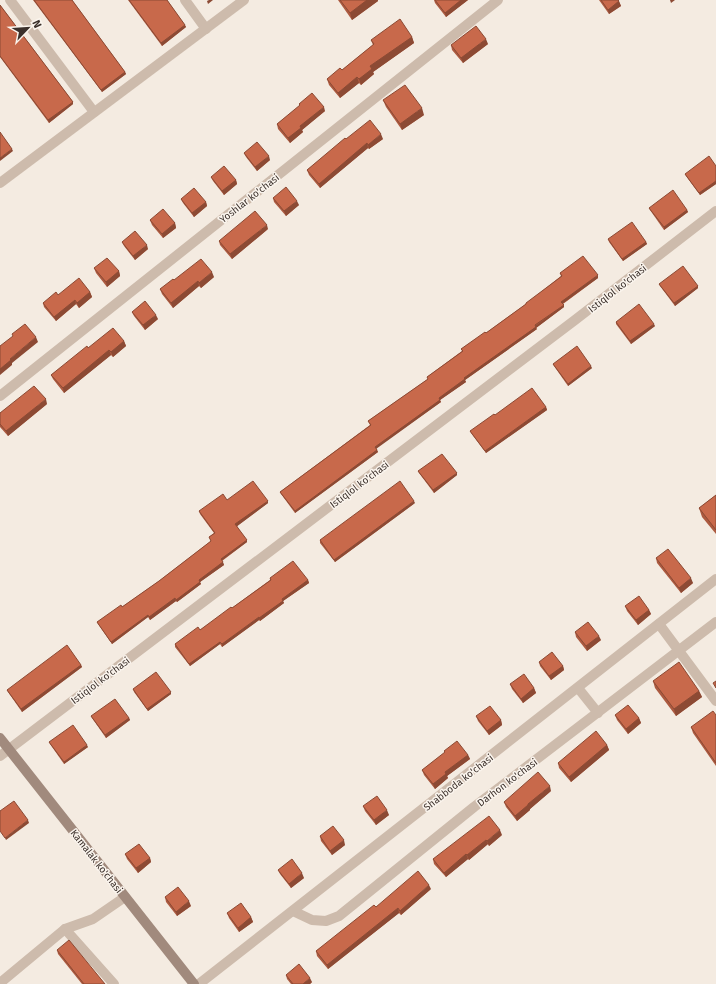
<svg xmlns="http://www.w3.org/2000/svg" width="716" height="984" font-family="'Fira Sans',sans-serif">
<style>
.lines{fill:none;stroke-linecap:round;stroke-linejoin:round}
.street{stroke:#cdbbac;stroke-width:10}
.secondary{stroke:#a18a7d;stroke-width:10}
.wall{fill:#ac5a40}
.shaded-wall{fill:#8c4a34}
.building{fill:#c8694b;stroke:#8c4a34}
.labels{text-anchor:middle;stroke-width:3;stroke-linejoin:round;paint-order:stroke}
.street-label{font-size:10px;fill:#3b302b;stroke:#fbf5ee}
</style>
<rect width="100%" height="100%" fill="#f4ebe1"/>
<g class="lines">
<!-- street -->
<g class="street">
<path d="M10 0 94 112"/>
<path d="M185 0 206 29"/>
<path d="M0 183 244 0"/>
<path d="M0 396 498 0"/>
<path d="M659 624 716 701"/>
<path d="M578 688 598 713"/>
<path d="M0 756 575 320 716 211"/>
<path d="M293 911 312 920 326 921 339 916 474 807 716 622"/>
<path d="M65 929 114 984"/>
<path d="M0 983 65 929 93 919 125 897"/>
<path d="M199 984 716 579"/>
</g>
<!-- secondary -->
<path class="secondary" d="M0 738 194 984"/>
</g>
<!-- wall -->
<g class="wall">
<path d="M33 0H72L125 72 126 74 102 92Z"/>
<path d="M128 0H167L186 27 162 46Z"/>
<path d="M338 0H378V1L352 20Z"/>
<path d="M434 0H468L446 17 435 3Z"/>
<path d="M599 0H618L621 6 609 14Z"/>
<path d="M0 5 73 102V104L49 123 0 57Z"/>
<path d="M412 37 414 43 373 72 374 74 361 85 359 83 340 98 329 85 327 79 342 70 373 45 371 40Z"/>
<path d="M488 44 463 63 452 50 451 45Z"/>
<path d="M383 100 424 115 402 130 386 107Z"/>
<path d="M299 104 325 111 302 130 303 132 290 143 278 129 277 124 300 106Z"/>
<path d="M346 139H383L369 149 368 148 320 188 309 175 307 170Z"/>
<path d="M244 153 270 160 257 171 246 157Z"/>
<path d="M716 166V184L700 195 686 176 685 174Z"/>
<path d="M211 177 236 180 237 184 224 195 213 181Z"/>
<path d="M273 198 299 205 286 216 274 202Z"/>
<path d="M181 199 206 202 207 206 194 217 183 203Z"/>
<path d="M649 208 687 210 688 212 664 230 650 210Z"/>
<path d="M150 220 175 223 176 228 163 238 152 225Z"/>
<path d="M268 229 232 259 220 245 219 241Z"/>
<path d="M608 239 646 242 647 244 623 261 609 242Z"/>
<path d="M122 242 148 249 135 260 124 246Z"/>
<path d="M94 268 119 271 120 276 107 287 96 273Z"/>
<path d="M560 273 598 278 563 304 564 307 536 328 537 329 465 380 466 382 440 400 441 402 376 448 378 452 295 513 281 494 280 492 370 425 368 421 428 379 427 377 462 351 461 349 486 333 526 304 561 276Z"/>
<path d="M214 277 201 288 199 286 173 308 162 294 160 289 174 280Z"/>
<path d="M659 284 698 286V288L675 306 660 286Z"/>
<path d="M90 292 92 297 79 308 76 304 56 321 44 307 43 303 58 295Z"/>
<path d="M132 312 158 319 145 330 134 316Z"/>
<path d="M616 322 655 326 631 344 616 324Z"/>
<path d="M124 341 126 346 113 357 111 355 64 393 53 379 51 375 88 348Z"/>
<path d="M553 364 592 368 568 386 554 366Z"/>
<path d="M47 404 8 436 0 427V413Z"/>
<path d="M546 407 547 410 486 453 471 433 470 431Z"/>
<path d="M418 471 457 475 434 493 419 473Z"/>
<path d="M716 495V534L702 517 699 508Z"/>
<path d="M227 500 268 503 237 526 247 542 222 561 224 565 200 582 201 584 177 602 176 601 150 620 148 617 112 644 98 624 97 622 122 607 159 581 211 541 209 537 214 533 200 514 199 511Z"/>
<path d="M415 503 335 562 320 543V540Z"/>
<path d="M656 558 693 583 681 593 657 563Z"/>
<path d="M270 578 308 580 309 583 283 601 284 603 260 621 259 620 222 647 220 644 190 666 175 647V644L200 630 232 608 270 580Z"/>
<path d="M625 606 649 610 651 614 638 625 627 611Z"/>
<path d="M575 632 601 640 587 651 576 637Z"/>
<path d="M539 662 563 666 564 670 551 680 540 666Z"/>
<path d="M81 665 82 667 22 712 8 692 7 690Z"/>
<path d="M653 681 699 691 702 697 676 716 655 688Z"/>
<path d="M510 684 534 688 536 693 523 703 512 689Z"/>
<path d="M133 689 171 694 148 711 134 692Z"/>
<path d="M615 715 639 718 641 723 628 734 617 720Z"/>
<path d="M716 715V766L693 733 691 727Z"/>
<path d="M91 716 129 718 130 720 106 738 92 718Z"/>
<path d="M476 716 501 720 502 725 489 735 478 721Z"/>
<path d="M49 742 88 747 64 764 50 744Z"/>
<path d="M607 745 609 750 571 782 559 768 558 763Z"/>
<path d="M444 751 468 755 470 759 447 776 448 778 435 789 424 775 422 770 445 753Z"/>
<path d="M551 791 530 809V810L517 821 506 807 504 802Z"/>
<path d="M363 806 389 815 376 825 365 811Z"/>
<path d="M502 835 489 846 488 844 469 860 468 859 446 877 434 864 433 859Z"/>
<path d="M320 836 345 845 332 855 321 841Z"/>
<path d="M125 854 150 858 151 862 138 873 127 859Z"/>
<path d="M278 870 304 878 291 888 280 874Z"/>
<path d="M431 889 401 915 399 913 328 969 317 956 316 951 376 907Z"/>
<path d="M165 897 191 906 177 916 166 902Z"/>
<path d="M227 913 251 917 253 922 239 932 229 918Z"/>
<path d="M57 950 105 984H82L58 954Z"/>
<path d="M286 975 312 982 310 984H291L287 979Z"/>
</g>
<!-- shaded-wall -->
<g class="shaded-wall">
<path d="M209 0H213L208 4 207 1Z"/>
<path d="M367 0H378V1L352 20 350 13Z"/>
<path d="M461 0H468L446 17 445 13Z"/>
<path d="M670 0H675L671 3Z"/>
<path d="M619 1 621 6 609 14 608 10Z"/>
<path d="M185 25 186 27 162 46 161 43Z"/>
<path d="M412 37 414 43 373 72 374 74 361 85 359 79 370 66Z"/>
<path d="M486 39 488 44 463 63 461 58Z"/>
<path d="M125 72 126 74 102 92 101 90Z"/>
<path d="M357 77 359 83 340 98 338 93Z"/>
<path d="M73 102V104L49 123 48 120Z"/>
<path d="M324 107 325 111 302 130 303 132 290 143 288 138 300 126Z"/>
<path d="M422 108 424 115 402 130 400 124Z"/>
<path d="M381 134 383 139 369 149 368 145Z"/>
<path d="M367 143 368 148 320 188 319 184Z"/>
<path d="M12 149 13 151 0 161V158Z"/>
<path d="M269 156 270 160 257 171 255 167Z"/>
<path d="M236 180 237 184 224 195 222 191Z"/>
<path d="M716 181V184L700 195 699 193Z"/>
<path d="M297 201 299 205 286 216 284 211Z"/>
<path d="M206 202 207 206 194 217 192 213Z"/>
<path d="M687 210 688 212 664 230V227Z"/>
<path d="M175 223 176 228 163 238 162 234Z"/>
<path d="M267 225 268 229 232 259 230 254Z"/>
<path d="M646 242 647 244 623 261 622 259Z"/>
<path d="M147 245 148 249 135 260 133 256Z"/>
<path d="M119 271 120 276 107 287 106 282Z"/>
<path d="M212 272 214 277 201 288 199 283Z"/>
<path d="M598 275V278L562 304 561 302Z"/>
<path d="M198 281 199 286 173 308 171 303Z"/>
<path d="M698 286V288L675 306 674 303Z"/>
<path d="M90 292 92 297 79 308 77 303Z"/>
<path d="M75 300 76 304 56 321 54 317Z"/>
<path d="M564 305V307L536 328 537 329 465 380 466 382 440 400 441 402 376 449 375 447 439 398 464 378Z"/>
<path d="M156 315 158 319 145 330 143 325Z"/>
<path d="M654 324 655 326 631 344 630 341Z"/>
<path d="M36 337 38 342 12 363V365L0 375V369L10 359Z"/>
<path d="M124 341 126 346 113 357 111 352Z"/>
<path d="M109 350 111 355 64 393 63 388Z"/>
<path d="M591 366 592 368 568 386V384Z"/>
<path d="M46 399 47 404 8 436 6 431Z"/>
<path d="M546 407 547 410 486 453 485 451Z"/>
<path d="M377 450 378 452 295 513V511Z"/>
<path d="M457 473V475L434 493 433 490Z"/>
<path d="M268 501V503L236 527 235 524Z"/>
<path d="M414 501 415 503 335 562 334 560Z"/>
<path d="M247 540V542L221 561V559Z"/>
<path d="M223 562 224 565 200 582 201 584 177 602 176 600 199 580Z"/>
<path d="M691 578 693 583 681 593 679 588Z"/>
<path d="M308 580 309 583 283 601 284 603 260 621 259 618 282 599Z"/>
<path d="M175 598 176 601 150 620 149 617Z"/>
<path d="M649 610 651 614 638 625 636 620Z"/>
<path d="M148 615V617L112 644 111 642Z"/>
<path d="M259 617V620L222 647V644Z"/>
<path d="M599 636 601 640 587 651 586 646Z"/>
<path d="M220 642V644L190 666 189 664Z"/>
<path d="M81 665 82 667 22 712 21 709Z"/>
<path d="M563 666 564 670 551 680 549 676Z"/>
<path d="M534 688 536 693 523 703 521 699Z"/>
<path d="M699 691 702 697 676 716 674 709Z"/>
<path d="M171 692V694L148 711 147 709Z"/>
<path d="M129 718 130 720 106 738 105 735Z"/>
<path d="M639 718 641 723 628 734 626 729Z"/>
<path d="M501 720 502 725 489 735 487 731Z"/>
<path d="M87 745 88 747 64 764V762Z"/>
<path d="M607 745 609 750 571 782 569 777Z"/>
<path d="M468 755 470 759 447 776 448 778 435 789 433 784 445 772Z"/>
<path d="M550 786 551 791 530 809V810L517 821 515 816 528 804Z"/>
<path d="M387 810 389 815 376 825 374 820Z"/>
<path d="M28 820 29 823 6 840 5 838Z"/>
<path d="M500 830 502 835 489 846 487 841Z"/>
<path d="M344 840 345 845 332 855 330 851Z"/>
<path d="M486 840 488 844 469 860 467 855Z"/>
<path d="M466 854 468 859 446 877 444 873Z"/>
<path d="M150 858 151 862 138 873 136 868Z"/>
<path d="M302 873 304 878 291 888 289 884Z"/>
<path d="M429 885 431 889 401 915 400 911Z"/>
<path d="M189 901 191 906 177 916 176 912Z"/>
<path d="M398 908 399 913 328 969 327 965Z"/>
<path d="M251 917 253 922 239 932 238 928Z"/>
<path d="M310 978 312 982 310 984H303Z"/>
</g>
<!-- building -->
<g class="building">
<path d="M34 0H72L125 72 101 90Z"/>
<path d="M129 0H167L185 25 161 43Z"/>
<path d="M340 0H367L350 13Z"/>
<path d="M435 0H461L445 13Z"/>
<path d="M601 0H618L619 1 608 10Z"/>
<path d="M0 5 73 102 48 120 0 56Z"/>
<path d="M400 19 412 37 370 66 372 69 359 79 357 77 338 93 327 79 340 68 342 70 374 44 371 40Z"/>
<path d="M476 26 486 39 461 58 451 45Z"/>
<path d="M405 85 422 108 400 124 383 100Z"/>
<path d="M312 93 324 107 300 126 301 128 288 138 277 124 300 105 299 104Z"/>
<path d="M370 120 381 134 368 145 367 143 319 184 307 170 345 138 346 139Z"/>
<path d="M0 132 12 149 0 158Z"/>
<path d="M257 142 269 156 255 167 244 153Z"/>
<path d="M709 156 716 166V181L699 193 685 174Z"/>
<path d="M224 166 236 180 222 191 211 177Z"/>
<path d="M286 187 297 201 284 211 273 198Z"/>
<path d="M194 188 206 202 192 213 181 199Z"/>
<path d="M673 190 687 210 664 227 649 208Z"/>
<path d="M163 209 175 223 162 234 150 220Z"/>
<path d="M255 211 267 225 230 254 219 241Z"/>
<path d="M632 222 646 242 622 259 608 239Z"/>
<path d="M135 231 147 245 133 256 122 242Z"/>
<path d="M583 256 598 275 561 302 564 305 535 325 536 327 464 378 465 379 439 398 440 400 375 447 377 450 295 511 280 492 371 425 368 421 428 379 427 377 463 351 461 349 485 332 486 333 526 304V303L562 276 560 273Z"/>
<path d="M107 258 119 271 106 282 94 268Z"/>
<path d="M201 259 212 272 199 283 198 281 171 303 160 289 173 279 174 280Z"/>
<path d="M683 266 698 286 674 303 659 284Z"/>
<path d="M79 278 90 292 77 303 75 300 54 317 43 303 56 292 58 295Z"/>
<path d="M145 301 156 315 143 325 132 312Z"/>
<path d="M639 304 654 324 630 341 616 322Z"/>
<path d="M25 324 36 337 10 359 11 360 0 369V346L13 336 12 334Z"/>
<path d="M113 328 124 341 111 352 109 350 63 388 51 375 87 346 88 348Z"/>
<path d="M577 346 591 366 568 384 553 364Z"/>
<path d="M34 386 46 399 6 431 0 424V413Z"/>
<path d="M532 388 546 407 485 451 470 431 494 414 495 415Z"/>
<path d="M442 454 457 473 433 490 418 471Z"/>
<path d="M253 481 268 501 235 524 247 540 221 559 223 562 199 580 200 582 176 600 175 598 149 617 148 615 111 642 97 622 121 605 122 607 159 581 211 541 209 537 215 533 199 511 223 494 227 500Z"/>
<path d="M400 481 414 501 334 560 320 540Z"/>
<path d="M716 495V530L699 508Z"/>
<path d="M668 549 691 578 679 588 656 558Z"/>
<path d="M293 561 308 580 282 599 283 601 259 618V617L222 644 220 642 189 664 175 644 198 627 200 630 231 607 232 608 271 580 270 578Z"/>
<path d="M639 596 649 610 636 620 625 606Z"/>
<path d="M588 622 599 636 586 646 575 632Z"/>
<path d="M67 645 81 665 21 709 7 690Z"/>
<path d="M552 652 563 666 549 676 539 662Z"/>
<path d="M679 662 699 691 674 709 653 681Z"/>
<path d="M156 672 171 692 147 709 133 689Z"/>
<path d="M524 674 534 688 521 699 510 684Z"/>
<path d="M716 681V688L713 683Z"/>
<path d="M115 699 129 718 105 735 91 716Z"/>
<path d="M628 705 639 718 626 729 615 715Z"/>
<path d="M490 706 501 720 487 731 476 716Z"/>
<path d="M713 711 716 715V763L691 727Z"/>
<path d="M73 725 87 745 64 762 49 742Z"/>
<path d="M596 731 607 745 569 777 558 763Z"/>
<path d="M457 741 468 755 445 772 446 774 433 784 422 770 445 752 444 751Z"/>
<path d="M538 772 550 786 528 804V805L515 816 504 802Z"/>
<path d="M377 796 387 810 374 820 363 806Z"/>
<path d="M14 801 28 820 5 838 0 831V811Z"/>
<path d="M489 816 500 830 487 841 486 840 467 855 466 854 444 873 433 859Z"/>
<path d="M333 826 344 840 330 851 320 836Z"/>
<path d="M139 844 150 858 136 868 125 854Z"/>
<path d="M292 859 302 873 289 884 278 870Z"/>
<path d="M418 871 429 885 400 911 398 908 327 965 316 951 374 905 376 907Z"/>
<path d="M178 887 189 901 176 912 165 897Z"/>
<path d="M241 903 251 917 238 928 227 913Z"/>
<path d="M69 940 105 984H84L57 950Z"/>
<path d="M299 964 310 978 303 984H293L286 975Z"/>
</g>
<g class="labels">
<!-- street labels -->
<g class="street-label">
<text transform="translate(249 198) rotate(-38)" y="4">Yoshlar ko'chasi</text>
<text transform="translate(617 288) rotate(-38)" y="4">Istiqlol ko'chasi</text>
<text transform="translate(359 484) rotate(-37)" y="4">Istiqlol ko'chasi</text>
<text transform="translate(100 680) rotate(-37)" y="4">Istiqlol ko'chasi</text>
<text transform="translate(458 782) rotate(-38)" y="4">Shabboda ko'chasi</text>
<text transform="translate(507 782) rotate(-37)" y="4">Darhon ko'chasi</text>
<text transform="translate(97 861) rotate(52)" y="4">Kamalak ko'chasi</text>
</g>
</g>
<!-- north arrow -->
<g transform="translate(28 28) rotate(65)" stroke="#fbf5ee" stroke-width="3" paint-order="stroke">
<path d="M0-3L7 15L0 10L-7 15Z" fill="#3b302b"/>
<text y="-6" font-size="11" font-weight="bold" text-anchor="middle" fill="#3b302b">N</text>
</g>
</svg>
